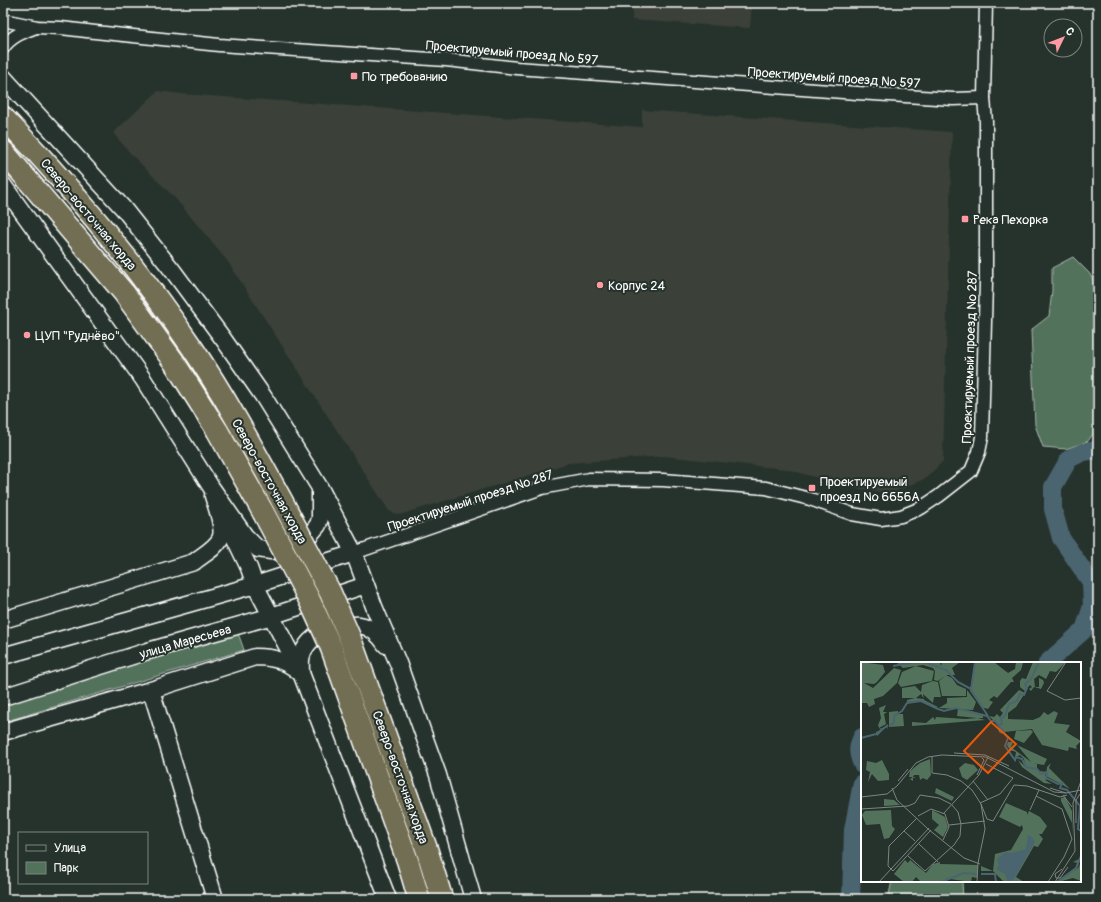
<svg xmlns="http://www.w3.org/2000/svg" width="1101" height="902" font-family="Pangolin,sans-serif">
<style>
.built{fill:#3a4138}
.green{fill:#52725b;stroke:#a8b8ad}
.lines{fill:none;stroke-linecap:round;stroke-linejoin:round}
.river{stroke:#4b6570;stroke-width:18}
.street-casing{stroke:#fff;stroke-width:15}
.secondary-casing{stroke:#fff;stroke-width:19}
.highway-casing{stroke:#fff;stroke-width:24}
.street{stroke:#26332d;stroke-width:12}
.secondary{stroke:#26332d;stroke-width:16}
.highway{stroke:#726e52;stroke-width:21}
.highway-bridge-casing{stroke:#fff;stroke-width:24;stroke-linecap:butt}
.highway-bridge{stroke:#726e52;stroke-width:21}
.poi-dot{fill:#ff9aa2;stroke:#26332d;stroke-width:1.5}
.labels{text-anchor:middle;stroke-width:4;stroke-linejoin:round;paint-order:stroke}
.street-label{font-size:13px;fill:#fff;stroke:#26332d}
.poi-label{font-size:13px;fill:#fff;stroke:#26332d;text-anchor:start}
.inset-river{fill:none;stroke:#4b6570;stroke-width:2}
.inset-road{fill:none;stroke:#7d8581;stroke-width:1}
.view{fill:#e8590c;fill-opacity:0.15;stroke:#e8590c;stroke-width:2}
.inset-edge{fill:none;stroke:#fff;stroke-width:2}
</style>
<rect width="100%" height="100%" fill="#26332d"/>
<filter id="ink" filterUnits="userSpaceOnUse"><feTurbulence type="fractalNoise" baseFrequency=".025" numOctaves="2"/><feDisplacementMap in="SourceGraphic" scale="8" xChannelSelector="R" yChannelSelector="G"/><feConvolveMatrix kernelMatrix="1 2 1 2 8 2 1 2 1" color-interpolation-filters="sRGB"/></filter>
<g filter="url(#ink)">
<!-- built -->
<g class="built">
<path d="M633 3H752L750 28 632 20Z"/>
<path d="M158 91 181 94 642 127V110L952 132 943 461 926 478 890 494 850 487 786 469 664 456 569 463 399 515 389 511 228 262 175 198 132 155 113 133Z"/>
</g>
<!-- green -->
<g class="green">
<path d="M1073 257 1089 273 1098 287V427L1088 441 1066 449 1043 447 1035 425 1031 330 1049 316 1052 291V268Z"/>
<path d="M238 633 244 650 3 722V703Z"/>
<path d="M892 881H962L963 899H888Z"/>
</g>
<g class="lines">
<!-- river -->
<g class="river">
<path d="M1047 663 1084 630 1092 606 1091 582 1061 538 1053 509V487L1069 459 1083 452 1098 450"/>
<path d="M862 737C857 747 857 753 862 764"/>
<path d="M851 899 853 830 862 783"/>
</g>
<!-- street casing -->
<g class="street-casing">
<g id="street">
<path d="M3 20 37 27 61 28 95 32 219 45 446 60 517 68 857 93 953 99 984 98"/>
<path d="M3 48C11 36 23 32 36 27"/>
<path d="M354 553 542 488 589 479 663 480 766 488 810 499 852 514 881 519 901 516 921 508 939 496 971 471 979 452 982 437 986 282V122L984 98 986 3"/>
</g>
</g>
<!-- secondary casing -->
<g class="secondary-casing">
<g id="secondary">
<path d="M3 77 123 208 173 271 224 340 263 396 320 488 354 553 375 609 398 663 438 775 473 899"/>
<path d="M3 185 143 379 211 487 245 536 258 549 271 551H278L307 538 318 525 320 518V492"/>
<path d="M228 524 249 568 255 585 301 673 388 899"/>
<path d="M3 620 194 562C202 555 215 549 220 539 225 529 216 506 213 496"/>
<path d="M3 656 255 585 354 553"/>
<path d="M301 673C301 667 300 661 302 655 304 648 310 641 315 637 322 632 352 623 360 625 371 627 380 636 386 645"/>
<path d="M151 690 215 899"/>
<path d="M3 697 148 651 265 618 366 585"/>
<path d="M3 732 151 690 255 657C272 657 285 660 298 671"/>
</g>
</g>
<!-- highway casing -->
<g class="highway-casing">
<g id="highway">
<path d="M3 117C73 189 137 266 193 349 226 398 254 450 282 501"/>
<path d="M3 151 124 293 174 362 217 430 263 512"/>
<path d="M350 638 427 850 442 899"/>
<path d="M331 647 408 862 419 899"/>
</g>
</g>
<!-- street -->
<use href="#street" class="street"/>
<!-- secondary -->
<use href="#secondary" class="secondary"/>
<!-- highway -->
<use href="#highway" class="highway"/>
<!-- highway-bridge casing -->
<g class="highway-bridge-casing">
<g id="highway-bridge">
<path d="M282 501 330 592 350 638"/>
<path d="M263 512 309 599 331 647"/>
</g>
</g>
<!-- highway-bridge -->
<use href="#highway-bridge" class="highway-bridge"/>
</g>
</g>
<!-- markers -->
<g class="poi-dot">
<rect x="350" y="72" width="8" height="8" rx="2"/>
<rect x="961" y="215" width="8" height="8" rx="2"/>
<circle cx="600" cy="285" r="4"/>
<circle cx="27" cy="335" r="4"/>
<rect x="808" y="484" width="8" height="8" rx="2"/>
</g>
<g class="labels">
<!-- street labels -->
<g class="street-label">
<text transform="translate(512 52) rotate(5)" y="5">Проектируемый проезд № 597</text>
<text transform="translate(834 77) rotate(4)" y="5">Проектируемый проезд № 597</text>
<text transform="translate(89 214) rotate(50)" y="5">Северо-восточная хорда</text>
<text transform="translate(969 357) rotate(-88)" y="5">Проектируемый проезд № 287</text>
<text transform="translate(270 481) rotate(61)" y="5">Северо-восточная хорда</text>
<text transform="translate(470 500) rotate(-18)" y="5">Проектируемый проезд № 287</text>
<text transform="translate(185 641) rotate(-16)" y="5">улица Маресьева</text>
<text transform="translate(401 777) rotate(70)" y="5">Северо-восточная хорда</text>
</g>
<!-- poi labels -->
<g class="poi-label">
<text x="362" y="81">По требованию</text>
<text x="973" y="224">Река Пехорка</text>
<text x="608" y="290">Корпус 24</text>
<text x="35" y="340">ЦУП "Руднёво"</text>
<text x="820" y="486">Проектируемый<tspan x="820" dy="15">проезд № 6656А</tspan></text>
</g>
</g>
<!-- overview -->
<g transform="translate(861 662)">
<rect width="220" height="220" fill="#26332d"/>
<path d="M0 0 22 3 24 10 16 20 13 22 3 21 12 26 33 6 40 8 36 21 22 34 13 37 14 42 8 45 6 41H0ZM35 0H79L80 4 81 0H99L91 6 94 13H85L91 16 96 23 105 27V34H81L78 19 84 14 77 19 73 18 74 9 72 6 62 3 42 6ZM114 0H133L147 11 154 7 155 0 162 1 160 8 151 16 153 20H150L136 36 133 34 128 38 132 40 127 47 120 45 109 29ZM172 0 184 1 205 0 195 10 189 9 185 17 178 13 173 17 174 25H178V16L182 18 183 21 180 27 173 25 170 29 168 27 171 25 169 23 164 29 159 25V19L161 16 165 17ZM55 4 73 9 71 19 40 25 37 21 41 10ZM72 19 77 20 80 35H73L72 41 62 32 63 38 77 45 73 46 60 39 46 40V38L54 36 63 37 60 32 55 36H41V26L54 24 60 30 61 23ZM106 28 115 40 112 48 78 46 86 41V36L106 35ZM158 28 164 31 155 45 147 51V57L172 58 179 55 183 50 187 53 193 49 197 51 193 61 209 63 205 70 220 79 215 84 216 87 208 85 207 89 181 83 171 67 143 70 141 67V72L138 70 137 67 140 66 128 54 133 55 136 52 139 55 142 51 139 48ZM25 43 22 50H26L23 52 25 62 18 66 22 67 26 64 27 67 25 65 16 74 15 70 20 68 18 66 17 63 20 56 18 46ZM97 47 122 53V56H117L124 58 51 64V60L65 61 72 55 74 58 75 55 104 57 116 56 96 54ZM37 49V52H42L43 64 28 65V50ZM155 69 170 68 172 70 163 81 153 77ZM147 80H152L150 85 170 100 156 83 186 97 183 103 171 101 176 102V107L179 109 185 110 184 114 188 117 184 118 191 122 183 121 161 105 157 98 164 104 163 97 159 93 154 96 155 90 149 88 146 83ZM69 97 70 113 66 118 62 116 59 118 58 113H53L52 115 55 116H52V119L49 117 45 120 52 115H48L49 109 59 101ZM21 98 28 112V118L17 119 11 112 7 120 9 110 5 108 6 99 15 101ZM104 101 113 103 117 108 106 118 101 115 98 106ZM190 101 188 106 209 127 185 114 186 105ZM75 126 93 135 91 139 74 131ZM204 135 211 149 212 174 211 161 200 139V136ZM23 137 33 138 39 143 23 144ZM145 141 166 150V153L168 149 179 155 186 164 181 172H178L182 177 177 185 173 184 155 215 163 220H143L132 209H120V204L132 209 134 192 150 188 162 167 161 163 159 165 138 155ZM30 148 31 164 34 167 28 176 23 177 19 162 5 163 1 153 4 149ZM71 148 84 155 87 165 82 175 73 168 78 163 71 157ZM220 196 217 204 213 209 217 206 220 200V219L212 216 197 220 215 206 217 201 212 200ZM44 198 47 201 49 198 65 211 72 202 79 200V202L117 203 116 216 111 215 110 220 89 217 81 220H60L55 215 51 220H43L33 212Z" fill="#52725b"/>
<path d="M167 173 171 175 174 180 153 217 147 220 144 212 135 207 138 203 136 197 144 190 151 191 165 187Z" fill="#4b6570"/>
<path class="inset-river" d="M64 0 85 8 97 20 110 27M114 0 110 28 127 54M32 4 54 0M77 47 83 49 95 46 126 54 130 59H134L147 76 144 84 154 98 155 95 161 97 165 105 176 107 180 112 186 110 185 116 197 122 201 121 199 126 206 128 219 144 217 167 220 169M29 63 33 61V54L41 49 46 41 60 39 77 47M138 63 141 62 140 56 144 54 148 42 156 39 159 32 163 33 166 26 164 22 170 17 178 0M0 76 15 72 27 63M120 212H134L135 220M80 220 103 211 116 212M196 220 215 206 220 194"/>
<path class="inset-road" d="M205 0 186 29 204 38 220 36M93 91 124 93 148 104M71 95V111L86 113 100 119 111 128 120 142M116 113 123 98 121 96M37 119 47 107M112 119 127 138M31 126 36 138 67 167 103 196 119 202M189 126 205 131M202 133 211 145M175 134 201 147 211 177 203 195 187 220M0 135 26 132 36 124 55 101 67 95 81 93 125 95 193 130 205 131 220 128M119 141 139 132 152 116 125 102M0 147 47 144 54 141 59 133 78 136 90 142M169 148 178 128M82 152 118 113 127 95M57 154 70 147 84 152 88 165 82 178M56 156 28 184 27 204 32 209 70 168M215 161V138L219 132M88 163 124 159M43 169 54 179M58 182 77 200M47 194 64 209 93 183 99 174 100 162 97 150 91 143M201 207 194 212 195 216H199L207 205M18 220 68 166M116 220 117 201 124 167 120 142 126 157 132 159 153 123 166 124 199 135 206 133M194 220 214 189 212 141 220 119"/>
<path class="view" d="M130 60 155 82 127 111 103 89Z"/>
<rect width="220" height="220" class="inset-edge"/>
</g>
<!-- margin -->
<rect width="1101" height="902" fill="none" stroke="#26332d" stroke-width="16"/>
<rect x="8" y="8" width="1085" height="886" fill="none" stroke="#fff" stroke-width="1.5" filter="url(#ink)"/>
<!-- legend -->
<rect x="18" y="832" width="130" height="52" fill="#26332d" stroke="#7d8581"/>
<rect x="26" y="845" width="20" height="6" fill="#26332d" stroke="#7d8581"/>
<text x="54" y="852" font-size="12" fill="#ffffff">Улица</text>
<rect x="26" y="862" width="20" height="12" fill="#52725b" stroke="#7d8581"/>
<text x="54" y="872" font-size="12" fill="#ffffff">Парк</text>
<!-- north arrow -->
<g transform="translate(1063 38) rotate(47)"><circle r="19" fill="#26332d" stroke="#7d8581"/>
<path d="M0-3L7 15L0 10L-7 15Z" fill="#ff9aa2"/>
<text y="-6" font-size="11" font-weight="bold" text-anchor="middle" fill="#ffffff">С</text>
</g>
</svg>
